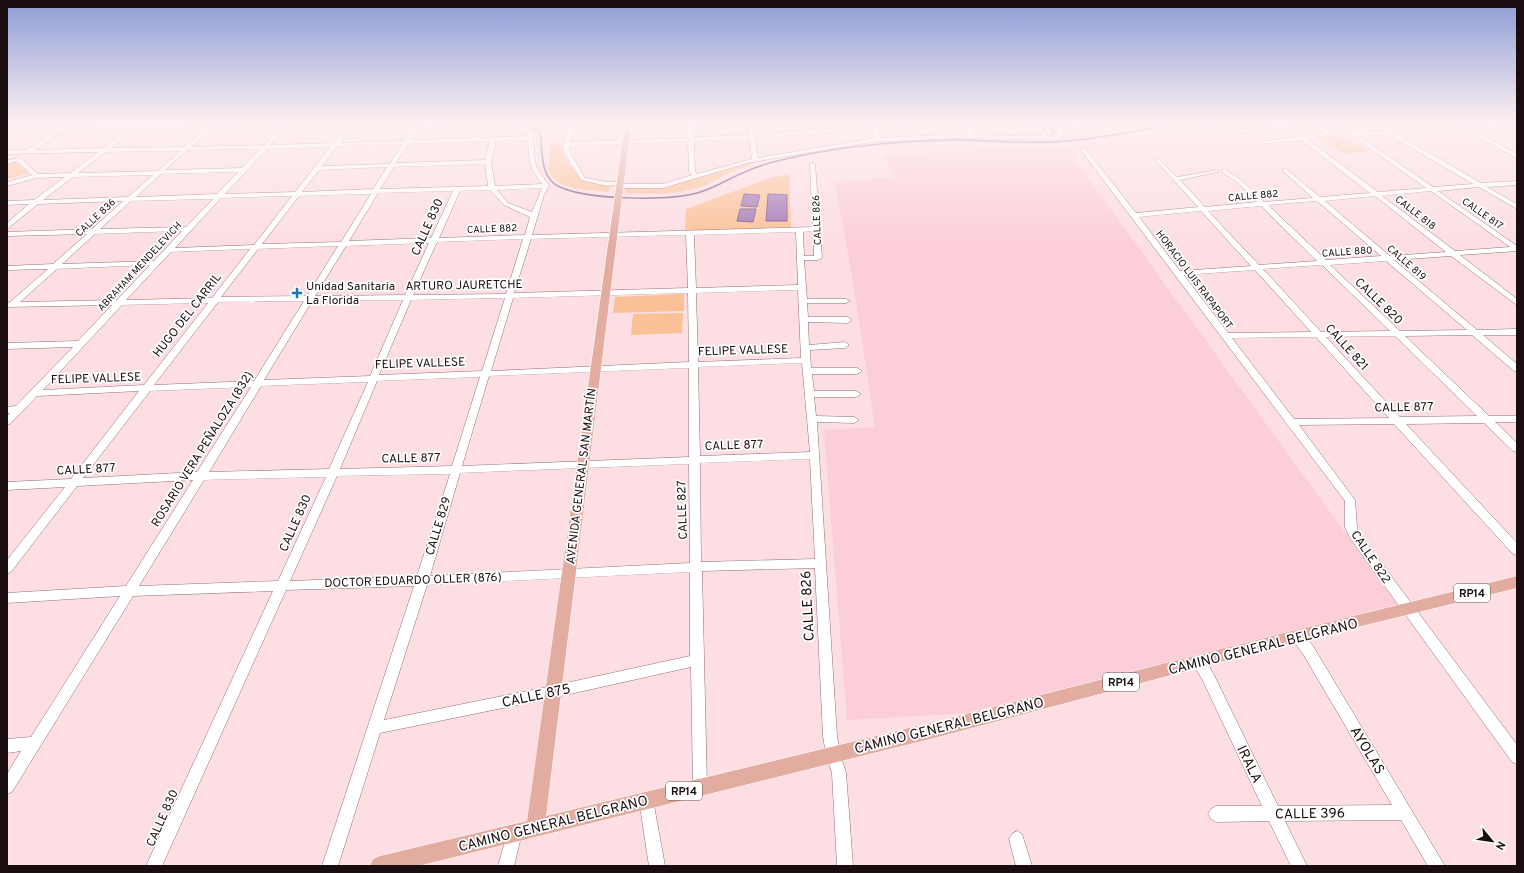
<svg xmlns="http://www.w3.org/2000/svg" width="1524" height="873" font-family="Overpass,sans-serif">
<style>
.built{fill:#fcced7}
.green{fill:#fbc196}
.water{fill:#a279b8;stroke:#795985}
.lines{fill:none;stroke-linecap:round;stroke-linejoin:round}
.stream{stroke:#795985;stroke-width:1.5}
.canal{fill:#a279b8;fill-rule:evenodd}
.minor-casing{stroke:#917076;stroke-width:1}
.major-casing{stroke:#fff;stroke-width:1}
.minor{fill:#fff;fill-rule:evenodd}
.major{fill:#e2aca1;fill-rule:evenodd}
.poi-dot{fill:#1b7aa7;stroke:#fff;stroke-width:1.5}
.labels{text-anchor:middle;stroke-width:3.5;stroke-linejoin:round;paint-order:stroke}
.far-street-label{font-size:10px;fill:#190d0f;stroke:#fff}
.shield{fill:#fff;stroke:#5e5657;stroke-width:1}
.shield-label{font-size:11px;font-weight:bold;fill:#190d0f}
.street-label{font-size:12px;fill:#190d0f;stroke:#fff}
.poi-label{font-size:12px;fill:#190d0f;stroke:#fff;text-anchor:start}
.near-street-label{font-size:14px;fill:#190d0f;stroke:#fff}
</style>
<rect width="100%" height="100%" fill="#fcdee3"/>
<!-- built -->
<path class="built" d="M1074 148 1079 155 1072 156 1393 599 1408 609 1006 711 847 720 824 430 875 427 854 288 835 182 894 177 883 155 978 150Z"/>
<!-- green -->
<g class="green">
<path d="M1336 135 1369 151 1346 154 1315 138Z"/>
<path d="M552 142 560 143 563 155 581 180 611 186 608 192C594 191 555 189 550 173 547 165 551 151 552 142Z"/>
<path d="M15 161 29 173 7 179V163Z"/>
<path d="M749 162H754C748 168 738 169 731 172 723 176 715 181 706 185 681 195 652 194 626 193L625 187 653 189 668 187 694 178Z"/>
<path d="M789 174 791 227 685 231 686 209 770 178Z"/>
<path d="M684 294V311L613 313 615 297Z"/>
<path d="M683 313 682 333 631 335 633 314Z"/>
</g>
<!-- water -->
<g class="water">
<path d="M744 194 760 195 757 207 741 206Z"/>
<path d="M768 194 787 195V221H766Z"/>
<path d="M740 209H756L753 222 737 221Z"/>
</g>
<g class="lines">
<!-- stream -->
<g class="stream">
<path d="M524 124 540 132C543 151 539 178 560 187 588 200 667 201 697 193 712 189 725 181 738 175 751 169 764 164 777 161 834 147 894 141 952 140 987 140 1022 144 1056 142 1096 140 1137 130 1176 124"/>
<path d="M1505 124 1517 126"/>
</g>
<!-- canal -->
<path class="canal" d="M1045 124H1049L1058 135V136H1054Z"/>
<!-- minor casing -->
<g class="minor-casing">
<g id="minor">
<path d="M136 124H264L261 126 213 127 191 147 264 145 284 124H290L270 145 333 143 348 124H354L340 143 404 141 414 124 453 127 481 138 527 136V134L522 129 507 124C518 124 526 125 533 133L535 162 537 168 549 186 544 195 532 235 813 227 810 164 815 163 822 258 818 260H804L807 299H846L850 301 846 303H807L808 317H848L852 320 848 323 808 322 809 345 845 342 849 345 845 348 810 350 811 368H857L862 371 857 374H812L814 391H856L861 394 856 397H814L816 416 854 417 859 420 854 423 817 422 837 736 840 754 846 773 853 866H837L832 773 826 754 823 736 815 568 702 571 707 787 705 792 700 794 695 792 693 787 691 667 552 698 380 733 338 866H322L414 586 286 590 162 866H146L273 591 133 596 12 792 7 794V774L21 751 7 753V739L31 737 120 596 7 603V593L126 586 193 480 77 486 11 572 7 574V560L65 487 7 490V482L71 479 139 391 37 396 10 424 7 425V416L10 413H7V407L16 406 73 347 7 349V343L78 341 112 305 7 307V303L10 302 48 269 7 270V266L53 264 87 234 7 236V232L92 229 123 201 38 204 7 229V223L29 204 7 205V201L34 200 65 177 36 178 7 186V182L32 175 17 161 7 164V160L20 158 38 174 70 173 98 152 7 154V150H27L56 131 7 132V128ZM206 127 184 147 111 148 136 129ZM418 127 452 131 473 138 410 140ZM129 129 103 148 35 150 64 130ZM528 140C529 162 529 166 542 184L495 186 491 162 496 141ZM490 141 485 160 396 163 408 144ZM402 144 390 164 322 166 337 146ZM330 147 295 192 225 194 267 149ZM260 149 242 168 165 170 187 150ZM180 151 158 171 78 173 106 152ZM485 164 488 186 380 189 394 167ZM387 167 373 189 302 192 319 170ZM238 172 217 194 136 197 161 174ZM153 175 128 197 43 200 73 177ZM542 188 532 212 508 203 497 190ZM490 190 504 205 530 217 525 235 439 238 460 191ZM453 191 431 238 349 241 378 193ZM371 194 341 242 262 244 299 196ZM292 196 254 245 175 248 221 198ZM213 199 186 227 100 229 131 201ZM182 231 154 261 62 264 95 234ZM813 231 814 256H804L803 232ZM796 232 798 285 696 288 694 235ZM686 235 688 288 514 293 531 239ZM523 239 506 294 413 295 437 242ZM429 243 405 295 315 296 346 246ZM338 246 307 296 221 297 258 249ZM250 249 212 298 126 300 171 252ZM150 265 117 300 20 302 57 269ZM798 290 801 358 698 362 696 293ZM688 293 689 362 491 371 513 298ZM505 298 482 371 379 375 411 300ZM403 300 370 376 264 380 312 301ZM304 301 254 381 154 385 218 302ZM208 303 144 385 43 390 122 305ZM802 363 810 452 700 456 698 367ZM689 368V457L462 466 489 376ZM480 377 452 466 340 469 377 381ZM368 382 329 469 209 472 261 386ZM251 387 197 472 83 478 150 391ZM810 459 815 559 701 562 700 463ZM689 464 690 563 430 576 460 473ZM450 474 417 576 290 581 337 476ZM326 477 278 581 139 586 204 480ZM690 572V656L552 686 384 720 427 585Z"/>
<path d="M569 124H575L570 142 688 138 687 124H693L694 137 749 135 747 124H753L754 135 837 128 840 130 837 132 755 138 758 158 875 138 869 124H875L881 138 913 136 904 124H910L918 136 967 134 963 124H969L973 135 1042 136 1033 124H1039L1048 136 1059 134 1052 124H1058L1060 127 1087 124H1104L1101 126 1062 130 1065 135 1064 136 1054 140 957 138 871 142 747 163 663 188H620L618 187 617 185 607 186 581 180 564 152 563 144ZM749 139 752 159 697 174 695 171 694 141ZM688 141 689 171 692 175 663 184H623L622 182H607L585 178 570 152 569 146Z"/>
<path d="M1195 124H1208L1205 126H1195Z"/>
<path d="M1279 124H1286L1303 136 1323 132 1309 124H1316L1329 131 1341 128 1336 124H1343L1355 132 1384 131 1372 124H1379L1481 183 1517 181V185L1487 187 1517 204V209L1479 187 1438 191 1517 246V251L1460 255 1517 299V305L1451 256 1394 260 1477 330 1517 329V335H1483L1517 364V372L1514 371 1472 335 1405 336 1489 416H1517V422H1495L1517 443V452L1513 451 1484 423 1406 424 1517 543V555L1513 554 1394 424 1299 425 1355 500 1357 527 1359 533 1517 745V764L1512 762 1350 538 1345 527V501L1080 149 1085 148 1136 213 1198 207 1156 161V159L1158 158 1177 177 1218 170V172L1180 180 1205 207 1257 202 1237 182 1222 172V170L1224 169 1241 180 1264 202 1313 198 1283 171V169L1285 168 1320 197 1370 193 1301 140 1263 144V142L1265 141 1297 137 1284 128 1242 133 1239 131 1242 129ZM1345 131 1351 135 1426 188 1378 192 1307 139ZM1389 135 1473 184 1433 187 1359 136ZM1431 191 1510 247 1455 251 1382 196ZM1375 196 1446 252 1390 256 1325 201ZM1317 201 1381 256 1326 260 1268 205ZM1261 206 1317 261 1259 265 1208 211ZM1201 211 1251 266 1180 271 1139 217ZM1386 261 1467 330 1400 331 1330 265ZM1322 265 1390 331 1321 332 1263 269ZM1255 270 1311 332 1228 333 1184 275ZM1395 336 1477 416 1400 417 1326 337ZM1316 337 1389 418 1294 419 1232 338Z"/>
<path d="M1458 124H1480L1517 128V132L1463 125 1517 154V158L1458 127Z"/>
<path d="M1296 631 1301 632 1313 646 1445 866H1428L1401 820 1285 821 1307 866H1291L1269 821 1216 822 1211 819 1208 814 1211 809 1216 806H1262L1203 681 1192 662 1194 658C1205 654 1208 665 1213 673L1278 806 1392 805 1303 654 1290 636 1291 632Z"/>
<path d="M646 793 651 795 653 800 665 866H649L639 800 641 795Z"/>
<path d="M514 825 519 828 522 833 514 866H498L509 828Z"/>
<path d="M1017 831 1022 834 1032 866H1016L1009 839 1012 834Z"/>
</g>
</g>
<!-- major casing -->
<g class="major-casing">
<path id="major" d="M625 124H631L546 816 934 722 1296 630 1517 576V588L1296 642 934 738 418 866H370L373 859 380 856 527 821Z"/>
</g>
<!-- minor -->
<use href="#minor" class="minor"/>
<!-- major -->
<use href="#major" class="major"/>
</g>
<!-- sky -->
<linearGradient id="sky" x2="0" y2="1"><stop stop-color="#8c9cd5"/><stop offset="0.5" stop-color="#fef0f2"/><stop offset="1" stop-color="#fef0f2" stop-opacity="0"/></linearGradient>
<rect width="1524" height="246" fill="url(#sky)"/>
<!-- markers -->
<path class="poi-dot" d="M295 287h4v4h4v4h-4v4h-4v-4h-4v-4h4z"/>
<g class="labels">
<!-- far-street labels -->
<g class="far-street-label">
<text transform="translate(1253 195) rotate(-5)" y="4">CALLE 882</text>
<text transform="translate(1416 212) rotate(38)" y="4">CALLE 818</text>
<text transform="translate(1483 213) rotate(35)" y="4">CALLE 817</text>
<text transform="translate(95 217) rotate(-43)" y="4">CALLE 836</text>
<text transform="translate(816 220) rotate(-92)" y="4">CALLE 826</text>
<text transform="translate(492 228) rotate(-2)" y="4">CALLE 882</text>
<text transform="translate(1347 251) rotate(-4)" y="4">CALLE 880</text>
<text transform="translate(1407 262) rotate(41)" y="4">CALLE 819</text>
<text transform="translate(139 266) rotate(-47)" y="4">ABRAHAM MENDELEVICH</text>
<text transform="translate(1195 279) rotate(53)" y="4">HORACIO LUIS RAPAPORT</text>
</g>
<!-- shield labels -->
<g class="shield">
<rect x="1454" y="584" width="36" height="18" rx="3"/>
<rect x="1103" y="673" width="36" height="18" rx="3"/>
<rect x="666" y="782" width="36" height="18" rx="3"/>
</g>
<g class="shield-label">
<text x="1472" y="597">RP14</text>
<text x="1121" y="686">RP14</text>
<text x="684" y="795">RP14</text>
</g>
<!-- street labels -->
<g class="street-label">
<text transform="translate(427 227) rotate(-66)" y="4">CALLE 830</text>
<text transform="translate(464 285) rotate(-1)" y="4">ARTURO JAURETCHE</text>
<text transform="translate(1379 301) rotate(44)" y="4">CALLE 820</text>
<text transform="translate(187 315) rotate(-52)" y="4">HUGO DEL CARRIL</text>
<text transform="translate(1347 347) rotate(48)" y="4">CALLE 821</text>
<text transform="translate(743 350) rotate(-2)" y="4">FELIPE VALLESE</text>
<text transform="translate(420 363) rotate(-2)" y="4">FELIPE VALLESE</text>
<text transform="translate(96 378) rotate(-2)" y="4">FELIPE VALLESE</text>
<text transform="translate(1404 407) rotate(-1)" y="4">CALLE 877</text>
<text transform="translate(734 445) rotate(-2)" y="4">CALLE 877</text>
<text transform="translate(202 449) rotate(-58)" y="4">ROSARIO VERA PEÑALOZA (832)</text>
<text transform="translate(411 458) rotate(-1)" y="4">CALLE 877</text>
<text transform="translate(86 469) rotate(-3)" y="4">CALLE 877</text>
<text transform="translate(581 476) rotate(-83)" y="4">AVENIDA GENERAL SAN MARTÍN</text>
<text transform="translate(682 510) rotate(-92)" y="4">CALLE 827</text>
<text transform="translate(295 523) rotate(-66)" y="4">CALLE 830</text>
<text transform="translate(438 526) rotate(-73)" y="4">CALLE 829</text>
<text transform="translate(1371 557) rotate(56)" y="4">CALLE 822</text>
<text transform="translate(413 580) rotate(-2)" y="4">DOCTOR EDUARDO OLLER (876)</text>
<text transform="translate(162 818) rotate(-66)" y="4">CALLE 830</text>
</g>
<!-- poi labels -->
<g class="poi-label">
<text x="306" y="290">Unidad Sanitaria<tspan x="306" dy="14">La Florida</tspan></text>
</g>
<!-- near-street labels -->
<g class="near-street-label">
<text transform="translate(807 606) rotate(-93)" y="5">CALLE 826</text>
<text transform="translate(1263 646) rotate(-14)" y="5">CAMINO GENERAL BELGRANO</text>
<text transform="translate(536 695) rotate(-12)" y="5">CALLE 875</text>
<text transform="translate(949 725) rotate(-14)" y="5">CAMINO GENERAL BELGRANO</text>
<text transform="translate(1368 750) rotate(59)" y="5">AYOLAS</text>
<text transform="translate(1250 764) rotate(64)" y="5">IRALA</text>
<text transform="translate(1310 813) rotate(-1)" y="5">CALLE 396</text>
<text transform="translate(553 823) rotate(-14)" y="5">CAMINO GENERAL BELGRANO</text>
</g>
</g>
<!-- border -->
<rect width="1524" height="873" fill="none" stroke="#190d0f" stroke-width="16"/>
<!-- north arrow -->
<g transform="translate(1492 841) rotate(119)" stroke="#ffffff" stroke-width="3" paint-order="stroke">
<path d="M0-3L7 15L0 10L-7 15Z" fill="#190d0f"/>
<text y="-6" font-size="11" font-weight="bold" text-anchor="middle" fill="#190d0f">N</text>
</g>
</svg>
